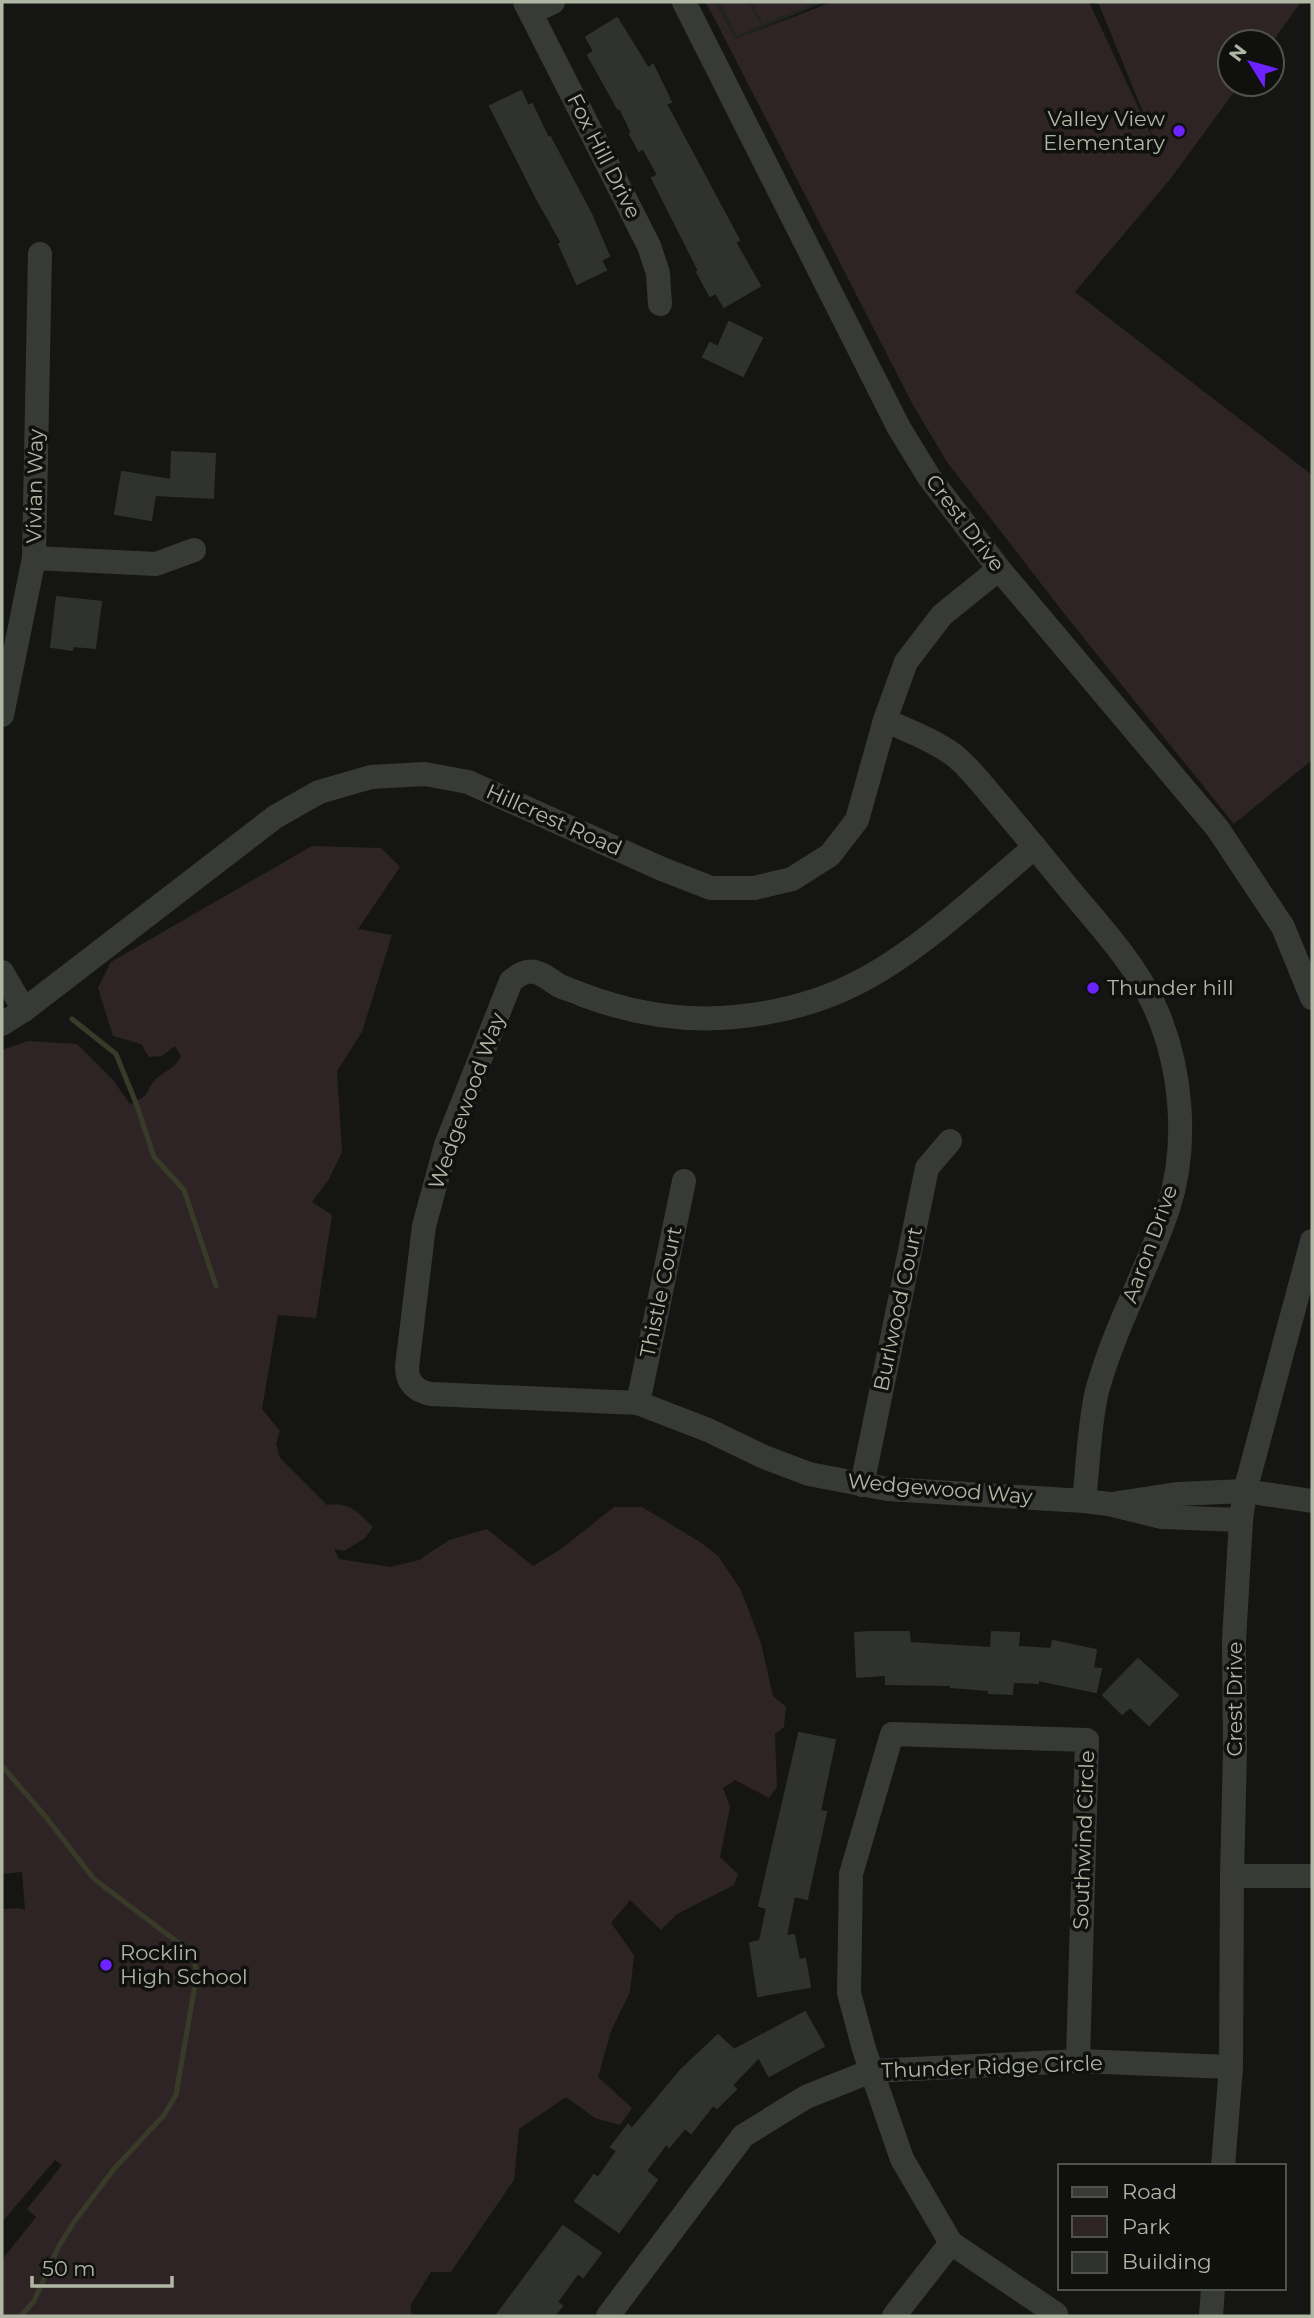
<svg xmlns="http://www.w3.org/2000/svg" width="1314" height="2318" font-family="Montserrat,sans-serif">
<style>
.built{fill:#212320}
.green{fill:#2e2426}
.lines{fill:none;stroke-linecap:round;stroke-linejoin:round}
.stream{stroke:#393b29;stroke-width:5}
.building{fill:#30322f;stroke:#2f322e;stroke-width:2}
.minor{stroke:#383b35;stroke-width:24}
.poi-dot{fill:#6d23ff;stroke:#10110f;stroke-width:2.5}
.labels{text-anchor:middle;stroke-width:7;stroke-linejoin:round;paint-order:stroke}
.poi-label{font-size:21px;fill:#b0b7a5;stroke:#10110f;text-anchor:start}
.street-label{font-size:21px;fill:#b0b7a5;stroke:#10110f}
</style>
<rect width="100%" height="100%" fill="#151614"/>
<!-- built -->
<path class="built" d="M705 2H825L729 42Z"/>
<!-- green -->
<g class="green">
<path d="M706 2H715L735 39 832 2H1089L1161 156 1098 2H1301L1272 42H1230V84H1240L1171 178 1075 292 1312 475V760L1234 824 1070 621 947 462 913 405Z"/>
<path d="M719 2H749L761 25 737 36Z"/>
<path d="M751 2H818L763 24Z"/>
<path d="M312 846 381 848 400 867 358 929 392 935 362 1032 337 1071 342 1152 329 1179 312 1202 332 1215 316 1318 278 1315 262 1409 280 1431 276 1444 280 1458 327 1505C349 1501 358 1512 373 1527L365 1538 344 1551 334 1549 339 1559 390 1567 419 1560 449 1540 487 1529 533 1566 561 1549 614 1507H642L700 1542 718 1556 741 1590 761 1643 773 1696 786 1707 784 1727 775 1734 777 1787 769 1798 735 1780 723 1788 730 1807 720 1857 738 1874 734 1885 677 1914 661 1930 630 1900 611 1923 634 1955 630 1992 611 2031 598 2077 632 2108 620 2125 595 2118 566 2097 519 2129 514 2180 451 2272H431L410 2306 412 2316H2V2260L36 2217 27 2209 62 2165 55 2160 2 2222V1909L19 1908 25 1910 22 1872 2 1874V1050L28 1041 77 1044 113 1080 130 1104C154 1094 143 1092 157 1078 166 1070 176 1068 181 1056L175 1046 162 1056 149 1057 141 1044 113 1036 98 988 111 962Z"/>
</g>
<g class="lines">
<!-- stream -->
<g class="stream">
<path d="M72 1019 116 1054 136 1103 154 1157 184 1190 216 1286"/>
<path d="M2 1766 45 1816 94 1879 192 1953 197 1973 176 2095 164 2115 114 2169 74 2222 59 2246 34 2301 21 2316"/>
</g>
</g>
<!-- building -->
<g class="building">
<path d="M617 18 648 68 653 65 671 102 666 104 739 240 735 242 760 286 724 307 716 293 710 296 697 272 699 271 652 178 658 175 643 148 639 151 630 134 632 133 620 108 618 109 588 55 594 51 586 37Z"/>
<path d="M521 91 528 106 532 104 548 138 550 137 591 214 609 256 601 260 606 270 577 284 559 244 562 243 537 199 490 106Z"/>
<path d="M729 322 762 338 743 376 703 357 710 343 718 347Z"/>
<path d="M172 452 215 454 213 498 155 495 151 520 115 514 122 472 171 480Z"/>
<path d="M57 597 101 602 95 648 73 646 72 650 51 647Z"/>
<path d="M871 1632H909L910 1643 991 1648 992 1632 1019 1633 1018 1647 1051 1649 1053 1641 1096 1650 1093 1668 1101 1669 1096 1692 1038 1680V1683L1013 1682 1012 1694 989 1693V1690L951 1687V1685L886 1684V1675L857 1677 855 1633Z"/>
<path d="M1138 1659 1178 1695 1149 1725 1130 1707 1122 1714 1103 1695Z"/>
<path d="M799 1733 835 1740 820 1811 826 1812 807 1899 794 1896 786 1936 794 1935 799 1960 805 1959 810 1987 758 1996 750 1943 760 1941 767 1908 759 1906Z"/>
<path d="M805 2012 824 2046 769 2076 759 2057 732 2085 736 2089 717 2108 713 2105 691 2133 685 2128 669 2147 666 2144 646 2171 657 2180 619 2232 575 2201 594 2175 598 2178 617 2151 611 2147 628 2125 632 2129 681 2070 718 2035 734 2050Z"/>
<path d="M563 2226 601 2253 583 2277 578 2273 557 2302 562 2306 554 2316H496Z"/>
</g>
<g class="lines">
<!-- minor -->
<g class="minor">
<path d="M525 2 649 246 658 273 660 304"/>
<path d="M684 2 899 428 929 477 999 569 1218 829 1283 927 1312 998"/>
<path d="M531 13 553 2"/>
<path d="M34 558 156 564 194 550"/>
<path d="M2 715 34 558 40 254"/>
<path d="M885 720C908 731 934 740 955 756 971 769 984 787 998 803 1021 830 1043 857 1065 884 1095 921 1132 959 1153 1003 1182 1064 1189 1145 1168 1209 1147 1271 1114 1328 1097 1391 1089 1425 1088 1466 1084 1501"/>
<path d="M1035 847C982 891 919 952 857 983 820 1002 776 1013 735 1017 683 1022 631 1013 583 995 575 991 565 989 558 985 550 980 544 974 535 972 525 970 519 975 511 981L446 1145 424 1226 407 1367C407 1383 416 1391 431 1394L638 1403 708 1430 764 1457 809 1474 887 1489 1084 1501 1109 1504 1162 1517 1241 1520"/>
<path d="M2 972 24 1010"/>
<path d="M2 1024 24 1010 275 817 319 792 371 777 425 774 468 782 662 869 711 888H754L792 879 830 855 857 820 885 720 906 662 942 615 999 569"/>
<path d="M638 1403 684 1181"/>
<path d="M862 1485 927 1168 950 1141"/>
<path d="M1118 1503 1177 1494 1245 1491 1312 1501"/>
<path d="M1232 1876H1312"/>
<path d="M1223 2166 1231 2067 1232 1876 1235 1750 1234 1641 1241 1520 1245 1491 1312 1241"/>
<path d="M1056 2314 951 2243 902 2159 864 2049 849 1993 851 1874 892 1734 1087 1740 1078 2061"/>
<path d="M608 2316 743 2136 806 2097 871 2071 1078 2061 1231 2067"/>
<path d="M894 2316 951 2243"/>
<path d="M1211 2316 1213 2288"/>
</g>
</g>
<!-- markers -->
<g class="poi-dot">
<circle cx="1179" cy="131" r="7"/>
<circle cx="1093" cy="988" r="7"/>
<circle cx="106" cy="1965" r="7"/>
</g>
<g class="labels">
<!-- poi labels -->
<g class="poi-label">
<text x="1165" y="126" text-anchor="end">Valley View<tspan x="1165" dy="24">Elementary</tspan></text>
<text x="1107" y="995">Thunder hill</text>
<text x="120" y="1960">Rocklin<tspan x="120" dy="24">High School</tspan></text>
</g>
<!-- street labels -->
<g class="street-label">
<text transform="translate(604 156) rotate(63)" y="7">Fox Hill Drive</text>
<text transform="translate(35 486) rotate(-89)" y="7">Vivian Way</text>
<text transform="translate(965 523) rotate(53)" y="7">Crest Drive</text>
<text transform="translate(554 820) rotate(24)" y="7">Hillcrest Road</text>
<text transform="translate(467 1101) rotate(-70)" y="7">Wedgewood Way</text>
<text transform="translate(1150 1244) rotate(-70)" y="7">Aaron Drive</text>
<text transform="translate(661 1292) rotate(-78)" y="7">Thistle Court</text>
<text transform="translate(898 1309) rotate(-78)" y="7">Burlwood Court</text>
<text transform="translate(940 1489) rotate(5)" y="7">Wedgewood Way</text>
<text transform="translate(1235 1699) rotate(-90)" y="7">Crest Drive</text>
<text transform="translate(1084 1840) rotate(-88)" y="7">Southwind Circle</text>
<text transform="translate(992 2067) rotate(-2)" y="7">Thunder Ridge Circle</text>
</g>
</g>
<!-- border -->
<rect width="1314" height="2318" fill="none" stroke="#b0b7a5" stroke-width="7"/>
<!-- legend -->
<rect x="1058" y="2164" width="228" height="126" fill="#10110f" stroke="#50534b" stroke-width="2"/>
<rect x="1072" y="2187" width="35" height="10" fill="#383b35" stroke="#50534b" stroke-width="2"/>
<text x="1122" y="2199" font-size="21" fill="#b0b7a5">Road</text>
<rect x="1072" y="2216" width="35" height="21" fill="#2e2426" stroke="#50534b" stroke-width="2"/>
<text x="1122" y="2234" font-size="21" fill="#b0b7a5">Park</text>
<rect x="1072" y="2252" width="35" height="21" fill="#30322f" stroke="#50534b" stroke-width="2"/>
<text x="1122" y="2269" font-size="21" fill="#b0b7a5">Building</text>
<!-- north arrow -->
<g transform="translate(1251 63) rotate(307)"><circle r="33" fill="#10110f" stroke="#50534b" stroke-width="2"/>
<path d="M0-5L12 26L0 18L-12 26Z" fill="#6d23ff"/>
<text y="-10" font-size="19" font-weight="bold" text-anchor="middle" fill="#b0b7a5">N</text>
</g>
<!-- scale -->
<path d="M32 2276v10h140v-10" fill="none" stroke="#b0b7a5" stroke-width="3.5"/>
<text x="42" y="2276" font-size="21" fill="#b0b7a5" stroke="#10110f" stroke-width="5" paint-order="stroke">50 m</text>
</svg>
